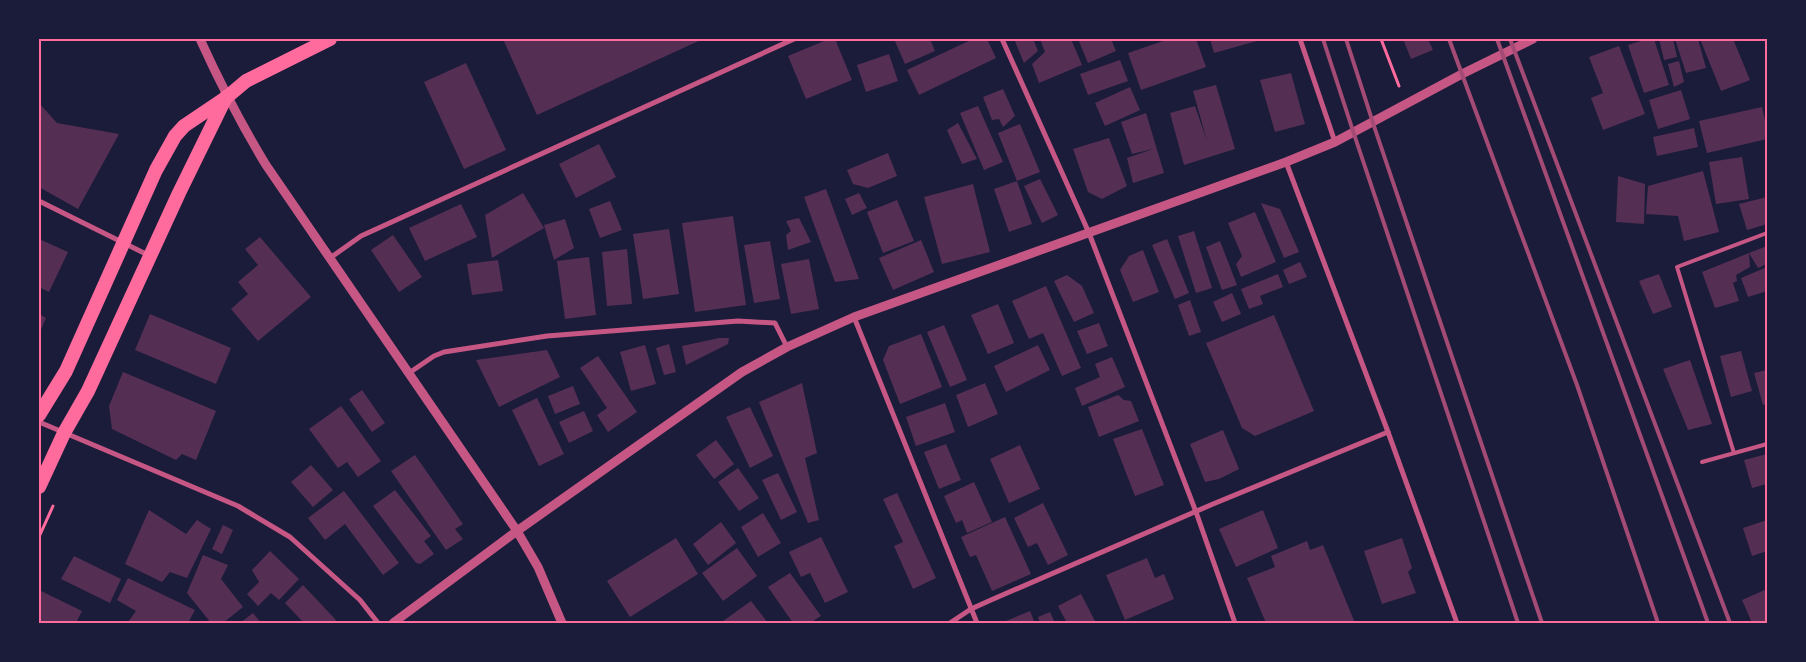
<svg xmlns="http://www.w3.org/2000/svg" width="1806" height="662" font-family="'Fira Sans',sans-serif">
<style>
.building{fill:#542f53}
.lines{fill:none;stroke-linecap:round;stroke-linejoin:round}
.path{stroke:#ff6b9d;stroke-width:3}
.service{stroke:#c65784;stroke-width:4}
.minor{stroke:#c65784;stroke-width:5}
.tertiary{stroke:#c65784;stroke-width:9}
.trunk{stroke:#ff6b9d;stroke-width:14}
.rail{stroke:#a44b75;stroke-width:4}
.neatline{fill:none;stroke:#ff6b9d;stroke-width:2}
</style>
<rect width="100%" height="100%" fill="#1b1b3a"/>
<!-- building -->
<g class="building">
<path d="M503 39H703L537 115Z"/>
<path d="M829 39H835L852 80 806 99 788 56Z"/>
<path d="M894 39H930L935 51 905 64Z"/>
<path d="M973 39H987L996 58 919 95 907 70Z"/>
<path d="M1014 39H1033L1038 51 1024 63Z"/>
<path d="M1040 39H1071L1082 65 1039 83 1032 64 1045 52Z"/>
<path d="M1078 39H1111L1116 51 1088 63Z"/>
<path d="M1169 39H1196L1206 67 1141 90 1128 53Z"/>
<path d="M1210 39H1264L1214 53Z"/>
<path d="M1403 39H1428L1433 50 1411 59Z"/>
<path d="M1647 39H1654L1669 85 1644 93 1628 45Z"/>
<path d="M1659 39H1673L1677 57 1664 60Z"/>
<path d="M1675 39H1698L1706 68 1686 73Z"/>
<path d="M1700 39H1733L1750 80 1721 91Z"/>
<path d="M1619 46 1645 114 1603 130 1591 98 1603 93 1589 57Z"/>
<path d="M889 54 898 81 866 92 857 65Z"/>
<path d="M1120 60 1128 81 1088 95 1080 74Z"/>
<path d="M1679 61 1684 82 1674 87 1668 64Z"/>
<path d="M466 63 506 150 464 169 424 82Z"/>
<path d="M1291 73 1305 124 1275 132 1260 80Z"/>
<path d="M1216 85 1235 149 1184 165 1170 113 1195 106 1207 141 1193 91Z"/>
<path d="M1130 87 1140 110 1105 126 1095 103Z"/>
<path d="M1003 89 1015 116 1003 127 999 119 992 120 983 97Z"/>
<path d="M1681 90 1690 119 1658 129 1649 100Z"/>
<path d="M39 103 57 123 119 134 78 209 39 187Z"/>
<path d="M978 106 1003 162 984 170 960 113Z"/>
<path d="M1762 107 1767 129V139L1707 153 1699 121Z"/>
<path d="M1146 113 1164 173 1133 183 1127 158 1153 149 1132 154 1121 122Z"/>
<path d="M958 123 977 159 962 164 947 130Z"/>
<path d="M1020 124 1040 172 1017 181 998 133Z"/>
<path d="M1694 128 1698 147 1657 156 1653 137Z"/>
<path d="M1109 138 1127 186 1102 199 1088 192 1073 149Z"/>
<path d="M599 144 616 177 576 198 559 164Z"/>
<path d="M888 153 897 176 868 188 853 184 847 170Z"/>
<path d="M1742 157 1749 199 1716 204 1709 162Z"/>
<path d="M1703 171 1719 232 1684 241 1678 216 1646 214 1648 186Z"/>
<path d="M1618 176 1645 184 1644 224 1616 222Z"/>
<path d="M1040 179 1058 215 1042 223 1024 186Z"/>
<path d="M1017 181 1032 224 1009 232 994 189Z"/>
<path d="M973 184 990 252 942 264 924 197Z"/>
<path d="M826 189 859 279 835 282 804 197Z"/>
<path d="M523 193 544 228 492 258 485 215Z"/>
<path d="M859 193 867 208 852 215 845 199Z"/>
<path d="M1767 197V224L1747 230 1739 204Z"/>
<path d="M897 200 914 241 883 253 867 212Z"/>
<path d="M610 201 622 230 600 238 589 209Z"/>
<path d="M1261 203 1280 209 1299 252 1284 258Z"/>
<path d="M461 204 477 237 425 261 409 228Z"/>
<path d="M1255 212 1276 262 1241 277 1236 264 1242 256 1228 223Z"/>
<path d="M733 216 746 305 695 312 682 223Z"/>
<path d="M799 218 811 242 788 250 786 235 791 231 786 221Z"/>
<path d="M565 219 574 248 554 260 544 225Z"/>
<path d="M669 229 679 294 643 299 633 234Z"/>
<path d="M1194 231 1212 288 1196 293 1178 236Z"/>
<path d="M393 235 422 277 399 292 371 250Z"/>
<path d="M260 237 311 297 258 341 231 309 248 294 238 282 258 265 245 249Z"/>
<path d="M39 239 68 252 49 292 39 287Z"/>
<path d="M1167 239 1189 293 1175 299 1152 245Z"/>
<path d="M921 240 934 272 893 290 879 258Z"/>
<path d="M770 241 780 299 754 303 744 245Z"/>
<path d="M1220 241 1237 285 1222 290 1206 247Z"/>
<path d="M1767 246V264L1758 268 1749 253Z"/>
<path d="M627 249 632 304 607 306 602 252Z"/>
<path d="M1143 250 1159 292 1133 302 1120 270 1129 256Z"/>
<path d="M1749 253 1750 267 1736 275 1737 281 1733 283 1739 301 1715 308 1702 272Z"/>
<path d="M589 257 596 315 565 319 557 261Z"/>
<path d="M809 259 819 309 791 314 781 264Z"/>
<path d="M498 260 503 291 472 295 467 264Z"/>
<path d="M1300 262 1307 277 1289 284 1283 270Z"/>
<path d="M1767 267V291L1748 297 1741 278Z"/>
<path d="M1278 274 1283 287 1260 296 1263 304 1249 309 1241 289Z"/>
<path d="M1659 274 1672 307 1653 314 1639 281Z"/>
<path d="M1067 275 1082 286 1094 313 1074 322 1054 281Z"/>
<path d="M1046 286 1081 368 1062 376 1043 333 1029 339 1012 301Z"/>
<path d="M1232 293 1241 314 1222 322 1213 302Z"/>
<path d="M1190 300 1201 332 1189 336 1178 305Z"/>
<path d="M998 304 1014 343 988 354 971 315Z"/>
<path d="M39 314 46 318 39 334Z"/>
<path d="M150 314 231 348 216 384 135 350Z"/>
<path d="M1274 315 1314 411 1255 436 1242 428 1206 343Z"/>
<path d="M1099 323 1108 346 1087 354 1077 331Z"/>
<path d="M944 325 967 380 950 387 927 332Z"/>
<path d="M921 334 942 387 900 404 883 360 889 346Z"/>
<path d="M719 338H729L728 344 686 365 682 346Z"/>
<path d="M669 344 676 372 664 375 656 348Z"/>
<path d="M645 345 656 384 631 391 620 352Z"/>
<path d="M1038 345 1050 370 1006 392 994 366Z"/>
<path d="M547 350 560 377 499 407 476 360Z"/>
<path d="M1741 351 1752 391 1731 397 1720 356Z"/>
<path d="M598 356 637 412 608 432 597 415 607 408 580 368Z"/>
<path d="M1112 357 1125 387 1082 406 1075 388 1100 377 1095 364Z"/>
<path d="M1690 360 1712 424 1688 430 1663 369Z"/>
<path d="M1767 370V403L1763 405 1754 373Z"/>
<path d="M123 372 216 411 196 460 182 454 176 460 112 429 109 406Z"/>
<path d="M802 383 817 453 805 458 819 520 808 523 759 402Z"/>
<path d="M985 383 998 414 968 427 956 395Z"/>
<path d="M573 386 580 404 555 414 548 396Z"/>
<path d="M362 390 385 423 372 432 349 399Z"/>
<path d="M1118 395 1124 400 1131 401 1139 421 1099 437 1088 407Z"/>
<path d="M537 398 564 454 539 466 512 410Z"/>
<path d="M945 403 955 432 916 446 906 417Z"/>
<path d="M341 406 381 461 358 477 347 462 338 468 309 429Z"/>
<path d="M750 407 773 456 750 468 726 417Z"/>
<path d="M584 411 593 431 569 443 559 422Z"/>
<path d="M1142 429 1164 485 1135 496 1113 439Z"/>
<path d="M1223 430 1239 469 1219 479 1205 482 1190 444Z"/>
<path d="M716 440 734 464 714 479 696 455Z"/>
<path d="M946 444 961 480 939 489 924 452Z"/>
<path d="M1020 445 1040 489 1009 503 990 459Z"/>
<path d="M1767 454V484L1752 488 1744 460Z"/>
<path d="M415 455 463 524 455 529 463 539 446 550 391 471Z"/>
<path d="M311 465 333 490 313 507 291 482Z"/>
<path d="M738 468 759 498 739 511 718 482Z"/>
<path d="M778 473 797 512 781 520 762 480Z"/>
<path d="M974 482 992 522 967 533 962 520 956 523 944 496Z"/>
<path d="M395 490 431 536 424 541 434 554 420 564 416 563 373 506Z"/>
<path d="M344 491 399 563 383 575 345 524 325 540 308 518Z"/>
<path d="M897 493 936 578 913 589 894 546 903 542 883 499Z"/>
<path d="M1043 503 1068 555 1048 565 1037 543 1028 547 1014 518Z"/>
<path d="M149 510 186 534 197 520 211 529 187 578 170 572 162 582 125 564Z"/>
<path d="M1263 510 1278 548 1236 567 1219 529Z"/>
<path d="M763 513 781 543 758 557 741 527Z"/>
<path d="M1005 517 1031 574 992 591 976 555 970 557 961 537Z"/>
<path d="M1767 520V551L1752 556 1743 528Z"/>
<path d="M721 522 736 543 708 565 693 544Z"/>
<path d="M223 525 233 530 222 554 212 549Z"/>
<path d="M821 537 848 592 825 603 810 573 801 577 789 552Z"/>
<path d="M676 538 698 574 630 617 607 581Z"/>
<path d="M1402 538 1412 568 1408 572 1416 593 1382 604 1364 551Z"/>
<path d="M1307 541 1310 550 1323 545 1355 623H1266L1247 578 1275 567 1271 556Z"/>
<path d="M737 548 757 576 723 601 702 573Z"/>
<path d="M270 551 299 579 279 600 271 593 258 606 247 594 259 582 252 570Z"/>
<path d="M203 555 228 565 221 579 243 607 223 623H211L187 593Z"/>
<path d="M74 556 121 579 110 603 61 579Z"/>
<path d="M1147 558 1155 578 1164 574 1174 599 1125 620 1106 575Z"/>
<path d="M790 573 821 616 810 623H793L768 587Z"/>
<path d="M128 578 195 610 188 623 128 622 136 611 117 600Z"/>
<path d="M303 585 336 620 332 623H304L285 603Z"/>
<path d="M1767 589V623H1752L1742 600Z"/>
<path d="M39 590 82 611 76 623H45L39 620Z"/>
<path d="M1081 594 1096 623H1067L1058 606Z"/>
<path d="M751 601 768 623H725L723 621Z"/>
<path d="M1030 611 1035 623H1007L1006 621Z"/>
<path d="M1050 612 1055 623H1040L1038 617Z"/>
<path d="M253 613 261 623H240Z"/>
</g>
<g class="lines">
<!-- path -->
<g class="path">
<path d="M1381 39 1399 86"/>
<path d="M39 537 53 506"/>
</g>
<!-- service -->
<g class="service">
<path d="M1734 453 1677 267 1767 233"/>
<path d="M1702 462 1767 444"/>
</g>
<!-- minor -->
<g class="minor">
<path d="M1002 39 1089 233 1196 512 1235 623"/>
<path d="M1300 39 1335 142"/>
<path d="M1286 162 1388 432 1457 623"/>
<path d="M39 201 148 255"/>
<path d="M330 258 361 236 794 39"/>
<path d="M854 317 977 623"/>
<path d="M409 373 434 356 444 352 547 336 738 321 775 323 787 347"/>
<path d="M39 422 238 506 290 537 360 600 378 623"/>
<path d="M950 623 971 609 991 600 1213 504 1388 432"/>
</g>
<!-- tertiary -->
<g class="tertiary">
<path d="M200 39C220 83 241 124 266 165L517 531 538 567 562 623"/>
<path d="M393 623 517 531 742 372 787 347 854 317 1286 162 1335 142 1462 74 1533 39"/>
</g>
<!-- trunk -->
<g class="trunk">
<path d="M39 415 66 371 156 170 175 136 184 126 227 97 246 81 330 39"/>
<path d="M39 487 64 433 88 391 179 193 226 97"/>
</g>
<!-- rail -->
<g class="rail">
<path d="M1323 39 1353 131 1518 623"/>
<path d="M1346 39 1375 129 1542 623"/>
<path d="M1449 39 1577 385 1658 623"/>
<path d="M1497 39 1708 623"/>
<path d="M1510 39 1730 623"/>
</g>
</g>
<!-- border -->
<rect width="1806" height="662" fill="none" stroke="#1b1b3a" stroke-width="80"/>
<rect x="40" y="40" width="1726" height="582" class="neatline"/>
</svg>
